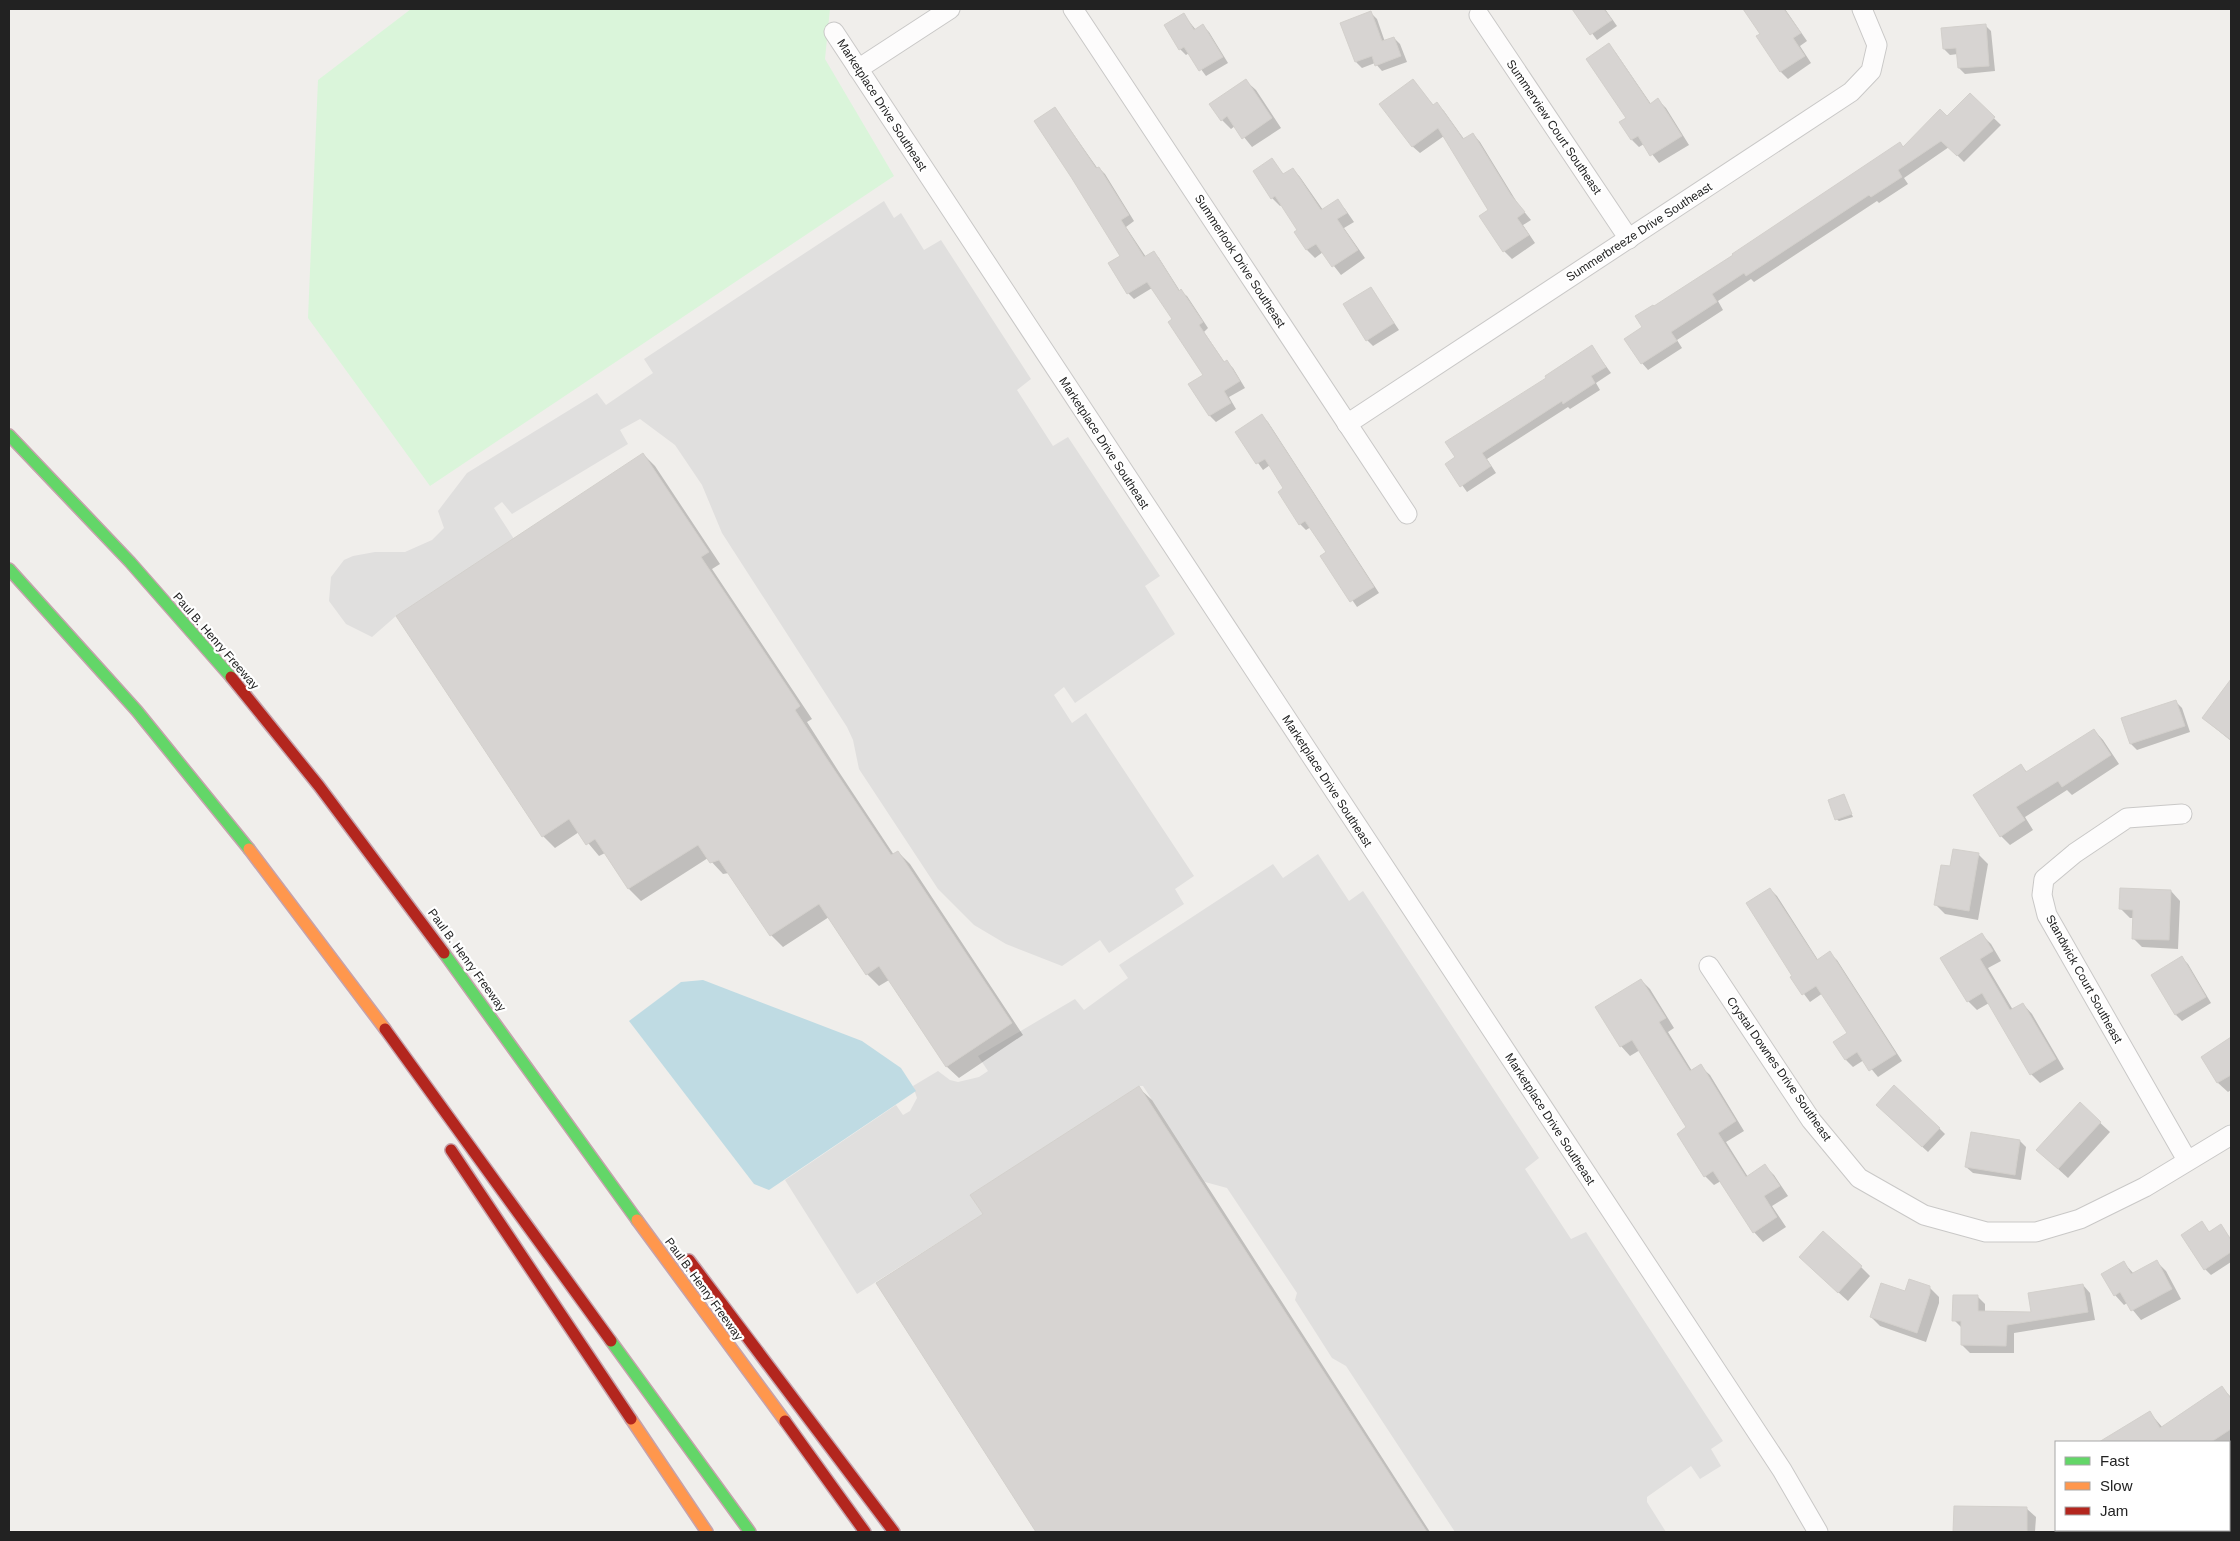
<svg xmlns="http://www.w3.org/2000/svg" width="2240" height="1541" font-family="Helvetica,sans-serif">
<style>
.park{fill:#daf5da}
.parking{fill:#e0dfde}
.water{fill:#bfdbe3}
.shadow{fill:#0003}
.building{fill:#d7d4d2;stroke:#d3d0cc}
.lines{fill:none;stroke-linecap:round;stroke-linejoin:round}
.street-casing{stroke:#c9c8c7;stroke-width:21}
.fast-casing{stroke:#c5a2ac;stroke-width:14}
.slow-casing{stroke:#c5a2ac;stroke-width:14}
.jam-casing{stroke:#c5a2ac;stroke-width:14}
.street{stroke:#fdfcfc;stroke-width:19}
.fast{stroke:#63d668;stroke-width:11}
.slow{stroke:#ff974d;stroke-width:11}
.jam{stroke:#b3261e;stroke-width:11}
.labels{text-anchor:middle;stroke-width:4.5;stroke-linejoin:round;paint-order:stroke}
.street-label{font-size:12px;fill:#222;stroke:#fff}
</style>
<rect width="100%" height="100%" fill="#f0eeeb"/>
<!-- park -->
<path class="park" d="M411 9H830L825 59 894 176 430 486 308 318 318 80Z"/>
<!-- parking -->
<g class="parking">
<path d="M884 201 894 218 901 213 924 250 941 240 1031 379 1017 390 1053 446 1068 437 1160 576 1145 586 1175 634 1075 703 1064 687 1054 695 1072 723 1086 713 1194 876 1175 889 1184 904 1109 953 1100 940 1062 966 1006 944 974 925 938 889 859 769 853 740 847 727 722 533 702 485 675 445 640 419 620 430 628 444 512 514 502 502 494 508 514 539 396 616 372 637 346 624 329 601 331 577 344 560 353 556 375 552H405L432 540 444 528 438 511 467 473 597 393 606 405 653 373 644 359Z"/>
<path d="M1318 854 1349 901 1363 891 1539 1158 1525 1169 1571 1239 1586 1232 1723 1441 1711 1449 1721 1466 1700 1479 1691 1466 1647 1497V1502L1666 1532H1455L1346 1366 1332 1358 1295 1300 1297 1293 1227 1188 1205 1182 1143 1086H1139L970 1195 983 1214 857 1294 785 1180 896 1105 903 1115 910 1111 917 1098 913 1086 938 1071 950 1080 958 1082 979 1077 988 1071 978 1056 1075 999 1084 1010 1128 978 1119 965 1273 864 1283 878Z"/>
</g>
<!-- water -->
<path class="water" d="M703 980 862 1041 901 1068 916 1091 769 1190 754 1184 629 1021 681 982Z"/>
<!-- shadow -->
<g class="shadow">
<path d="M1574 9H1605L1617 26 1597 40Z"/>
<path d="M1745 9H1785L1807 41 1800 46 1811 63 1788 79 1781 72 1758 37 1761 34Z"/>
<path d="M1371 13 1377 19 1385 42 1394 38 1400 44 1407 62 1382 71 1375 63 1362 68 1356 62Z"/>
<path d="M1184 15 1196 30 1203 26 1209 32 1228 63 1206 76 1189 53 1186 55 1180 49 1166 26Z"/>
<path d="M1985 25 1991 31 1995 71 1965 74 1959 68 1958 54 1950 55 1944 49Z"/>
<path d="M1609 45 1616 53 1651 104 1658 100 1666 108 1689 145 1659 163 1644 144 1639 147 1632 140Z"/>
<path d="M1413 80 1434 106 1437 104 1444 111 1464 139 1473 134 1480 142 1518 204 1531 220 1523 225 1535 243 1512 259 1504 251 1481 216 1490 210 1444 136 1420 153 1412 146Z"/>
<path d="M1246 81 1256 90 1281 128 1252 147 1235 126 1231 129 1222 120Z"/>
<path d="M1970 95 2001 125 1964 162 1949 147 1904 178 1908 184 1879 203 1877 201 1754 282 1751 279 1718 301 1723 310 1677 340 1682 348 1648 370 1642 363 1644 327 1654 308 1900 144 1904 148 1947 117Z"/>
<path d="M1055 108 1098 169 1099 168 1105 174 1134 221 1126 227 1146 257 1153 252 1159 258 1180 291 1187 296 1208 328 1204 332 1225 363 1227 362 1233 368 1245 388 1229 397 1236 409 1216 422 1210 416 1190 384 1205 375 1174 319 1152 288 1134 299 1128 293 1121 256Z"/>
<path d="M1272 160 1284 175 1293 169 1300 177 1323 210 1337 201 1345 209 1354 222 1344 228 1365 258 1341 275 1323 252 1315 258 1307 250 1296 233 1299 230 1282 205 1280 206 1272 198 1255 171Z"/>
<path d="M1371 288 1399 330 1373 346 1367 340Z"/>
<path d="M1592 347 1611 373 1596 383 1600 390 1570 409 1568 407 1487 459 1496 473 1467 492 1447 464 1548 378Z"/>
<path d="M1262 416 1268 422 1379 593 1357 607 1322 556 1327 552 1311 527 1306 530 1300 524 1285 488 1270 465 1263 470 1236 432Z"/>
<path d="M643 454 655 466 720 564 712 569 812 719 807 722 839 772 894 855 898 852 910 864 1023 1035 959 1078 946 1066 889 980 879 986 867 974 829 917 783 947 771 935 729 873 723 874 708 858 641 901 629 889 605 853 599 856 579 832 555 848 543 836Z"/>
<path d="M2223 692 2231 698V741L2203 718Z"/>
<path d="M2176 702 2182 708 2190 732 2137 750 2131 744 2123 719Z"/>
<path d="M2094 730 2103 740 2119 764 2072 795 2067 790 2025 817 2033 830 2010 845 2001 836 2021 766 2028 773Z"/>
<path d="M1844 796 1853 817 1839 821 1836 819Z"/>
<path d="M1978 854 1988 864 1978 920 1945 914 1936 905 1951 868Z"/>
<path d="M1770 889 1777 896 1818 960 1829 953 1837 960 1902 1061 1878 1077 1864 1060 1853 1067 1846 1060 1834 1042 1849 1033 1823 993 1810 1002 1792 978 1794 976Z"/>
<path d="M2171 891 2180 901 2178 949 2142 947 2133 938 2134 918H2130L2121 909Z"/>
<path d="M1982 935 1991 944 2001 961 1988 968 2013 1010 2023 1004 2032 1014 2064 1069 2040 1083 2031 1074 1989 1003 1977 1010 1968 1001Z"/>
<path d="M2182 958 2188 964 2211 1003 2182 1021 2176 1015 2152 976Z"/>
<path d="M1641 980 1650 989 1674 1028 1668 1032 1692 1071 1700 1066 1710 1075 1744 1131 1726 1142 1748 1177 1765 1166 1774 1175 1788 1196 1772 1206 1786 1227 1763 1242 1754 1232 1721 1181 1714 1185 1705 1176 1688 1128 1640 1050 1630 1056 1621 1046Z"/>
<path d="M2231 1039V1090L2228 1092 2218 1083 2202 1057Z"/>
<path d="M1139 1088 1152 1100 1430 1532H1038L878 1284 984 1215Z"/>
<path d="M2080 1104 2110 1132 2068 1178 2047 1159Z"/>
<path d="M1883 1111 1939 1128 1945 1134 1928 1152Z"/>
<path d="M2020 1141 2026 1147 2021 1180 1973 1173 1966 1167Z"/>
<path d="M2202 1223 2210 1233 2221 1226 2231 1239V1262L2211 1275 2205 1269Z"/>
<path d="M2157 1262 2166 1271 2181 1299 2141 1320 2127 1303 2124 1305 2115 1295 2124 1263 2134 1274Z"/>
<path d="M1810 1267H1861L1870 1276 1848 1301Z"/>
<path d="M2083 1285 2090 1293 2095 1320 2014 1333V1353H1970L1962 1345V1328L1954 1320 1977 1296 1985 1304V1313H2033Z"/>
<path d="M1929 1287 1939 1297V1303L1926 1342 1880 1326 1871 1317 1906 1292Z"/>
<path d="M2222 1388 2231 1397V1444L2229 1446V1442H2112L2109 1438 2150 1413 2163 1428Z"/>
<path d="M1955 1507 2026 1508 2036 1517 2035 1532H1955Z"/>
</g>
<!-- building -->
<g class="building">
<path d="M1572 9H1604L1612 20 1590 35Z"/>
<path d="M1743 9H1784L1801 33 1793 38 1805 56 1780 72 1756 36 1760 34Z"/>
<path d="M1371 11 1382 41 1394 37 1401 56 1375 66 1372 56 1355 62 1340 23Z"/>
<path d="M1184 13 1194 30 1203 24 1223 57 1199 71 1184 47 1179 50 1164 25Z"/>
<path d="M1986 24 1989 66 1958 68 1956 48 1943 49 1941 28Z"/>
<path d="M1609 43 1650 104 1658 98 1682 136 1650 156 1638 136 1631 140 1619 122 1626 118 1586 59Z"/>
<path d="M1246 79 1272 118 1242 139 1227 116 1221 121 1209 104Z"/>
<path d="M1413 79 1433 105 1437 102 1463 139 1473 133 1511 195 1525 212 1517 218 1529 235 1503 252 1479 216 1488 210 1438 128 1412 147 1379 104Z"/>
<path d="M1970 93 1995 117 1957 156 1941 141 1898 170 1902 177 1871 197 1869 195 1746 276 1744 273 1712 294 1717 302 1671 332 1677 341 1641 364 1624 339 1642 327 1635 316 1653 305 1654 306 1733 255 1732 254 1900 142 1903 147 1940 109 1947 116Z"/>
<path d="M1055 107 1096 168 1099 167 1129 215 1121 220 1144 257 1154 251 1179 291 1181 289 1203 322 1199 325 1224 362 1227 360 1240 381 1224 391 1231 403 1209 416 1188 384 1203 375 1168 322 1172 319 1147 282 1127 294 1108 263 1120 256 1071 177 1034 121Z"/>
<path d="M1272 158 1283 174 1293 168 1321 210 1338 199 1347 213 1337 219 1358 250 1332 267 1316 244 1306 250 1294 232 1297 230 1275 196 1271 199 1253 171Z"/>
<path d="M1371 287 1394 323 1366 341 1343 304Z"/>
<path d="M1592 345 1606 367 1591 376 1595 383 1563 404 1562 401 1482 453 1491 466 1460 487 1445 464 1455 457 1445 442 1546 378 1545 376Z"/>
<path d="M1262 414 1374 587 1350 602 1320 556 1326 552 1305 521 1299 525 1278 492 1283 488 1265 459 1256 464 1235 432Z"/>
<path d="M643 453 709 552 701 557 800 706 795 710 827 759 891 855 898 851 1012 1023 946 1067 879 966 866 975 819 904 770 936 719 860 710 863 698 845 628 889 595 839 586 845 569 819 542 837 396 616Z"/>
<path d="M2231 679V740L2202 718Z"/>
<path d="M2176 700 2185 726 2130 744 2121 718Z"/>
<path d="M2094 729 2111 755 2062 787 2058 781 2016 807 2025 820 2000 837 1973 795 2021 764 2026 772Z"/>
<path d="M1844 794 1852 814 1835 820 1828 800Z"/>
<path d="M1953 849 1979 853 1969 911 1934 905 1941 865 1950 866Z"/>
<path d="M1770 888 1817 960 1830 951 1896 1054 1869 1071 1857 1052 1845 1060 1833 1042 1847 1033 1816 986 1802 995 1790 977 1792 976 1746 903Z"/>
<path d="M2120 888 2171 890 2169 940 2132 939 2133 910 2119 909Z"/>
<path d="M1982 933 1993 951 1980 959 2010 1010 2023 1003 2056 1059 2030 1075 1982 993 1967 1002 1940 958Z"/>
<path d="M2182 956 2206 997 2175 1015 2151 975Z"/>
<path d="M1641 979 1666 1018 1659 1022 1690 1071 1701 1064 1736 1121 1718 1133 1746 1177 1765 1164 1780 1186 1764 1196 1777 1217 1753 1233 1713 1171 1704 1177 1677 1134 1686 1127 1632 1040 1620 1047 1595 1007Z"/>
<path d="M2231 1037V1075L2217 1083 2201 1057Z"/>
<path d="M1894 1085 1940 1128 1922 1147 1876 1105Z"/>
<path d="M1139 1086 1427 1532H1036L876 1283 983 1214 970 1195Z"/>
<path d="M2080 1102 2101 1122 2058 1169 2036 1150Z"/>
<path d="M1971 1132 2020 1140 2015 1175 1965 1167Z"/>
<path d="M2202 1221 2209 1232 2221 1224 2231 1240V1252L2204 1270 2181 1235Z"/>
<path d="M1823 1231 1862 1266 1838 1293 1799 1257Z"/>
<path d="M2157 1260 2172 1289 2131 1311 2120 1292 2114 1296 2101 1274 2124 1261 2131 1274Z"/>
<path d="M1909 1279 1930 1286V1293L1917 1333 1870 1317 1881 1283 1905 1291Z"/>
<path d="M2083 1284 2088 1312 2007 1325 2006 1346 1961 1345V1321H1952L1953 1295H1978V1311L2031 1312 2028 1293Z"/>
<path d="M2222 1386 2231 1399V1429L2211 1442H2099L2150 1411 2160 1428Z"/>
<path d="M1954 1506 2027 1507V1531L1953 1532Z"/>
</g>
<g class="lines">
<!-- street casing -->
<g class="street-casing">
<g id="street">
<path d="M1073 9 1407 514"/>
<path d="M1479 15 1629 239"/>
<path d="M834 32 1782 1470 1818 1532"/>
<path d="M858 69 950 9"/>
<path d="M1347 424 1851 92 1871 71 1877 45 1862 9"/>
<path d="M2182 814 2127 818 2075 853 2044 879 2042 895 2047 915 2187 1160"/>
<path d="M1709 966 1811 1120 1859 1178 1924 1215 1986 1232H2036L2080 1219 2145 1187 2231 1135"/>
<path d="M2229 1504 2231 1502"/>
<path d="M2185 1532 2189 1530"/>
</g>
</g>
<!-- fast casing -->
<g class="fast-casing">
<g id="fast">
<path d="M9 435 130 562 231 677"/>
<path d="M9 569 137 711 249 849"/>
<path d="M444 953 637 1220"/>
<path d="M611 1341 750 1532"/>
</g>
</g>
<!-- slow casing -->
<g class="slow-casing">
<g id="slow">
<path d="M249 849 385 1029"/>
<path d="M637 1220 785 1421"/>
<path d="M631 1419 707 1532"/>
</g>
</g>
<!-- jam casing -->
<g class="jam-casing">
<g id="jam">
<path d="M231 677 319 786 444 953"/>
<path d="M385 1029 611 1341"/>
<path d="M451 1150 631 1419"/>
<path d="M689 1260 894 1532"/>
<path d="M785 1421 865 1532"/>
</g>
</g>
<!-- street -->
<use href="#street" class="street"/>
<!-- fast -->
<use href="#fast" class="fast"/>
<!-- slow -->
<use href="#slow" class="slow"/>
<!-- jam -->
<use href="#jam" class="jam"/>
</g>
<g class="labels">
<!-- street labels -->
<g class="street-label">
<text transform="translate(882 105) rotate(57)" y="4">Marketplace Drive Southeast</text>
<text transform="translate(1554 127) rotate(56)" y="4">Summerview Court Southeast</text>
<text transform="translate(1639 232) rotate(-33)" y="4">Summerbreeze Drive Southeast</text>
<text transform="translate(1240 261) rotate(57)" y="4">Summerlook Drive Southeast</text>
<text transform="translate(1104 443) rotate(57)" y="4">Marketplace Drive Southeast</text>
<text transform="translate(216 641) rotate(49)" y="4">Paul B. Henry Freeway</text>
<text transform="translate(1327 781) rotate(57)" y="4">Marketplace Drive Southeast</text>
<text transform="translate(467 960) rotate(54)" y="4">Paul B. Henry Freeway</text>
<text transform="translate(2084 979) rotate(61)" y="4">Standwick Court Southeast</text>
<text transform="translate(1779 1069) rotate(55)" y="4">Crystal Downes Drive Southeast</text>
<text transform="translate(1550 1119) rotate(57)" y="4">Marketplace Drive Southeast</text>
<text transform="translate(704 1289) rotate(54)" y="4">Paul B. Henry Freeway</text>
</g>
</g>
<!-- border -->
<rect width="2240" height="1541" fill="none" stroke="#222222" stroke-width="20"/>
<!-- legend -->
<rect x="2055" y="1441" width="175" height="90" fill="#ffffff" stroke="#a7a7a7"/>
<rect x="2065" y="1457" width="25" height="8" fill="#63d668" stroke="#a7a7a7"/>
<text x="2100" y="1466" font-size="15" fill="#222222">Fast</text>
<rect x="2065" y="1482" width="25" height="8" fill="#ff974d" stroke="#a7a7a7"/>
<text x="2100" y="1491" font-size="15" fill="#222222">Slow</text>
<rect x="2065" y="1507" width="25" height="8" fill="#b3261e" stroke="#a7a7a7"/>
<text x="2100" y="1516" font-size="15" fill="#222222">Jam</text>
</svg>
